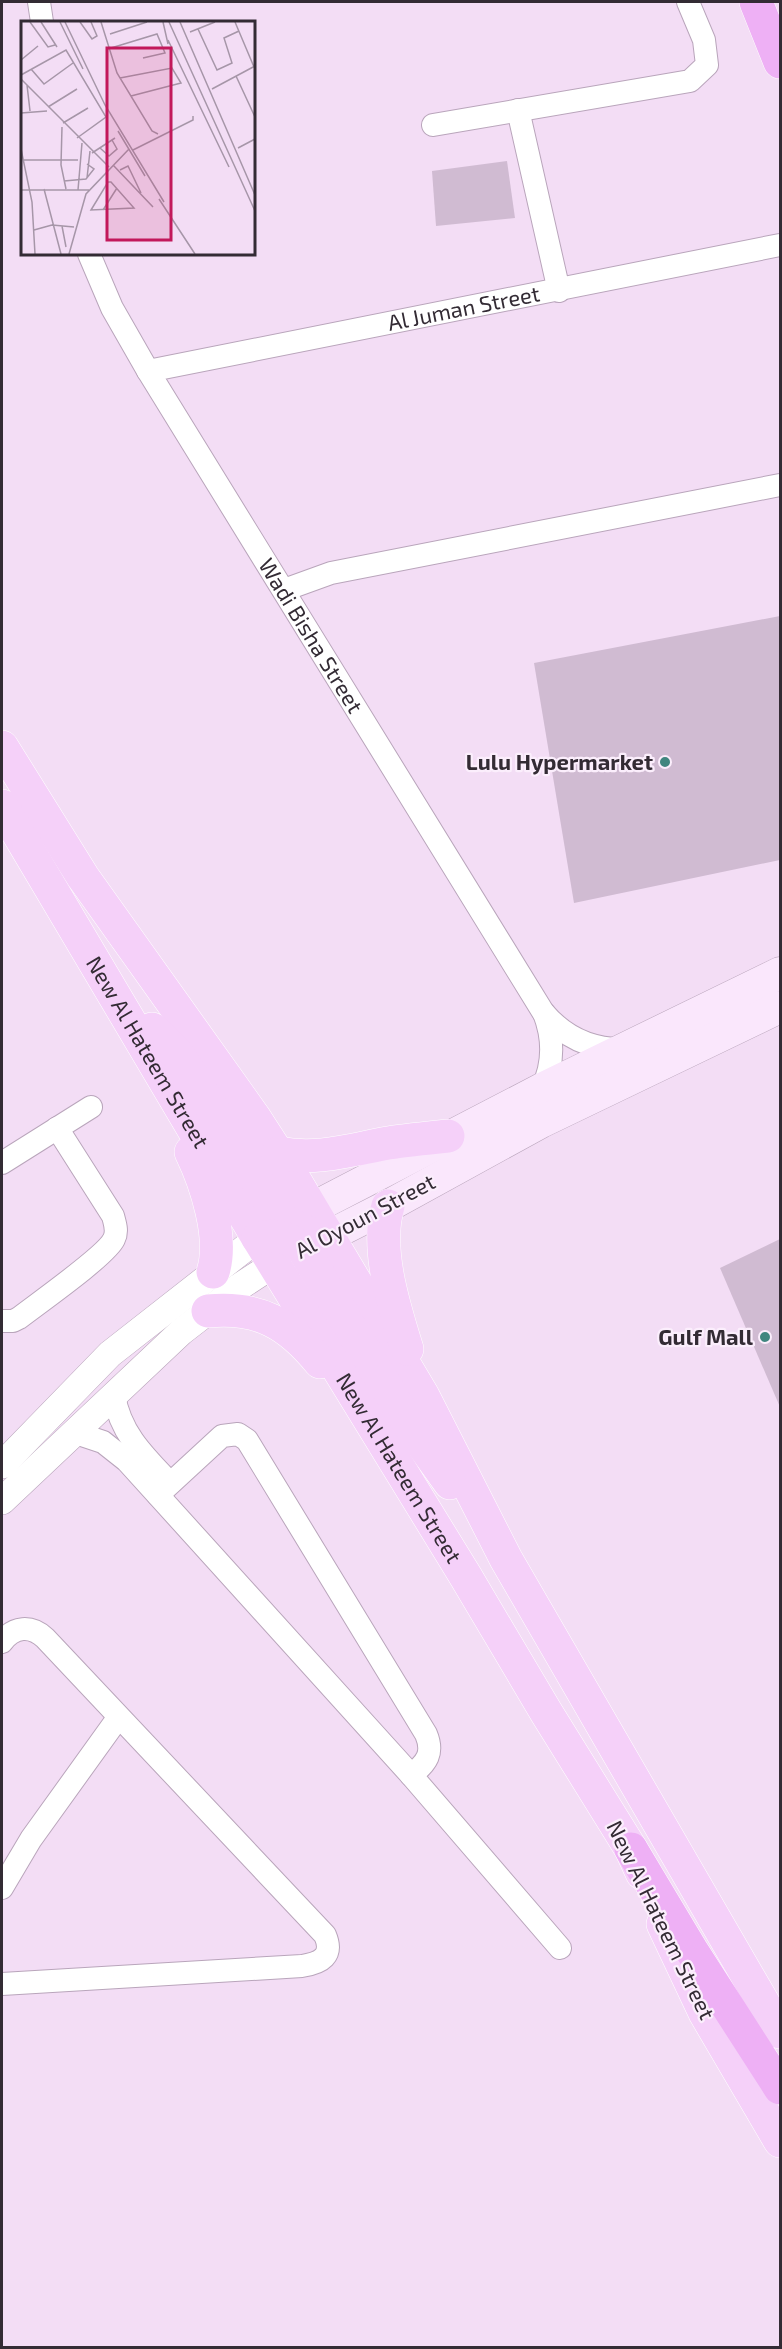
<svg xmlns="http://www.w3.org/2000/svg" width="782" height="2349" font-family="'Exo 2',sans-serif">
<style>
.building{fill:#d0bbd2}
.lines{fill:none;stroke-linecap:round;stroke-linejoin:round}
.minor-casing{stroke:#b9a5bb;stroke-width:24}
.tertiary-casing{stroke:#b9a5bb;stroke-width:28}
.secondary-casing{stroke:#b9a5bb;stroke-width:33}
.primary-casing{stroke:#fff;stroke-width:34}
.motorway-casing{stroke:#fff;stroke-width:34}
.minor{stroke:#fff;stroke-width:22}
.tertiary{stroke:#fff;stroke-width:27}
.secondary{stroke:#fae7fc;stroke-width:32}
.primary{stroke:#f5d0f9;stroke-width:33}
.motorway{stroke:#eeb0f5;stroke-width:33}
.poi-dot{fill:#40867f;stroke:#fbeefc;stroke-width:2}
.labels{text-anchor:middle;stroke-width:4.5;stroke-linejoin:round;paint-order:stroke}
.street-label{font-size:22px;fill:#332b34;stroke:#fbeefc}
.poi-label{font-size:22px;font-weight:bold;fill:#332b34;stroke:#fbeefc;text-anchor:end}
.inset-road{fill:none;stroke:#a696a8;stroke-width:1.5}
.view{fill:#c2185b;fill-opacity:0.15;stroke:#c2185b;stroke-width:3}
.inset-edge{fill:none;stroke:#332b34;stroke-width:3}
</style>
<rect width="100%" height="100%" fill="#f3ddf5"/>
<!-- building -->
<g class="building">
<path d="M507 161 515 218 436 226 432 171Z"/>
<path d="M780 616V860L574 903 534 663Z"/>
<path d="M780 1239V1407L720 1268Z"/>
</g>
<g class="lines">
<!-- minor casing -->
<g class="minor-casing">
<g id="minor">
<path d="M39 2 42 22"/>
<path d="M518 110 559 291"/>
<path d="M433 125 690 81 707 65 704 40 688 2"/>
<path id="s1" d="M89 254 112 308 148 371 543 1012C564 1037 589 1049 621 1049"/>
<path id="s2" d="M148 371 780 245"/>
<path d="M284 590 331 573 780 485"/>
<path d="M542 1089C554 1064 554 1039 544 1013"/>
<path d="M2 1163 91 1107"/>
<path d="M2 1321H13L19 1318C37 1304 107 1255 114 1239 118 1231 115 1224 113 1216L57 1128"/>
<path d="M114 1395C120 1433 144 1456 170 1483"/>
<path d="M73 1432 103 1442 127 1461 411 1775 560 1948"/>
<path d="M158 1495 222 1436 238 1434 247 1440 426 1734C434 1753 427 1763 411 1775"/>
<path d="M2 1642C14 1626 31 1625 45 1638L325 1935C334 1956 321 1963 302 1966L2 1984"/>
<path d="M2 1888 31 1839 118 1718"/>
</g>
</g>
<!-- tertiary casing -->
<g class="tertiary-casing">
<g id="tertiary">
<path d="M2 1465 110 1354 258 1238"/>
<path d="M2 1501 181 1332 239 1287 274 1264"/>
</g>
</g>
<!-- secondary casing -->
<g class="secondary-casing">
<g id="secondary">
<path d="M288 1221 542 1089 780 973"/>
<path d="M305 1248 388 1206 541 1122 780 1007"/>
</g>
</g>
<!-- primary casing -->
<g class="primary-casing">
<g id="primary">
<path d="M2 747 83 877 254 1117 294 1179 423 1396 506 1559 780 2032"/>
<path id="s3" d="M2 806 258 1238 466 1577 546 1712 631 1849 642 1873"/>
<path d="M152 1029 178 1055 192 1076 279 1216 285 1222 313 1235"/>
<path d="M191 1152C206 1183 224 1238 213 1272"/>
<path d="M278 1153C316 1161 350 1150 388 1143 408 1140 428 1138 448 1136"/>
<path d="M388 1206C375 1248 394 1307 407 1349"/>
<path d="M258 1238C277 1234 289 1237 303 1249L415 1434 450 1483"/>
<path d="M208 1311C259 1306 289 1324 320 1362"/>
<path d="M663 1924 705 2013 780 2141"/>
</g>
</g>
<!-- motorway casing -->
<g class="motorway-casing">
<g id="motorway">
<path d="M756 2 780 62"/>
<path d="M631 1849 692 1951 780 2088"/>
</g>
</g>
<!-- minor -->
<use href="#minor" class="minor"/>
<!-- tertiary -->
<use href="#tertiary" class="tertiary"/>
<!-- secondary -->
<use href="#secondary" class="secondary"/>
<!-- primary -->
<use href="#primary" class="primary"/>
<!-- motorway -->
<use href="#motorway" class="motorway"/>
</g>
<!-- markers -->
<g class="poi-dot">
<circle cx="665" cy="762" r="6"/>
<circle cx="765" cy="1337" r="6"/>
</g>
<g class="labels">
<!-- street labels -->
<g class="street-label">
<text dy="8" stroke="none"><textPath href="#s2" startOffset="322">Al Juman Street</textPath></text>
<text dy="8" stroke="none"><textPath href="#s1" startOffset="442">Wadi Bisha Street</textPath></text>
<text dy="8" stroke="none"><textPath href="#s3" startOffset="286">New Al Hateem Street</textPath></text>
<text transform="translate(365 1216) rotate(-28)" y="8">Al Oyoun Street</text>
<text dy="8" stroke="none"><textPath href="#s3" startOffset="772">New Al Hateem Street</textPath></text>
<text transform="translate(661 1920) rotate(64)" y="8">New Al Hateem Street</text>
</g>
<!-- poi labels -->
<g class="poi-label">
<text x="653" y="770">Lulu Hypermarket</text>
<text x="753" y="1345">Gulf Mall</text>
</g>
</g>
<!-- overview -->
<g transform="translate(21 21)">
<rect width="234" height="234" fill="#f3ddf5"/>
<path class="inset-road" d="M9 1 27 26 34 24M20 1 36 26M39 1 62 48M44 1 84 84 143 181M59 1 71 18 76 15 70 1M80 1 96 52 131 110 137 113M142 1 147 23M148 1 234 190M159 1 234 174M214 1 233 46M177 8 196 49 211 42 203 17 218 10M169 11 194 1M89 13 126 1M147 19 208 146M90 27 136 13 144 32 122 37M0 39 17 25M10 48 23 63 52 42M0 54 45 29 85 96 56 117M215 55 234 96M99 57 151 47 160 62 110 75M0 58 88 146M6 64 9 90M191 68 234 45M27 86 56 68M0 92 26 90M42 102 67 87M41 106 40 144 45 168M97 110 124 155M79 127 88 135 96 128 91 119M217 127 234 118M0 128 11 181 14 233M112 129 172 99V95M71 132 94 117M2 139H57M92 144 132 186M99 149 107 145 120 172M66 157 69 130M43 160 65 158 73 148 66 143M87 161H90L113 187 70 189ZM23 168 40 233M0 169H68M57 169 61 122M138 178 174 233M82 189 96 167M31 204 53 206M41 205 45 226M13 209 31 204M48 233 65 173 108 128"/>
<path class="view" d="M86 27H150V219H86Z"/>
<rect width="234" height="234" class="inset-edge"/>
</g>
<!-- border -->
<rect width="782" height="2349" fill="none" stroke="#332b34" stroke-width="6"/>
</svg>
